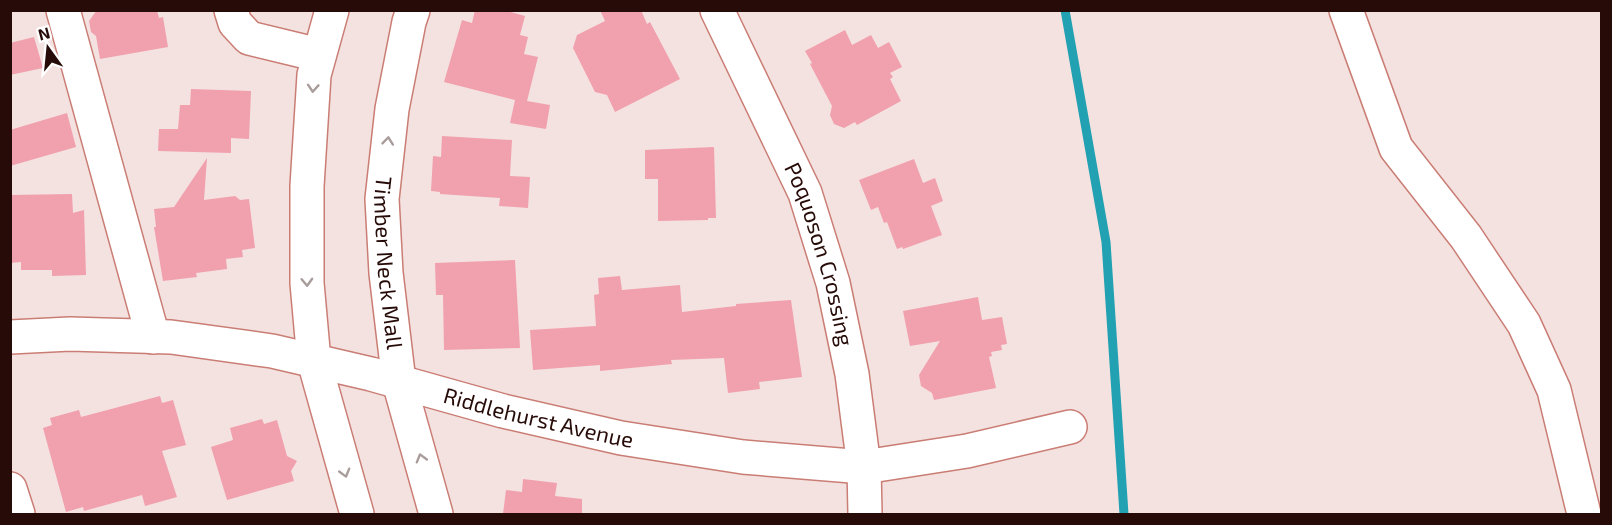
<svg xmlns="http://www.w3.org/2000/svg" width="1612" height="525" font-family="'Exo 2',sans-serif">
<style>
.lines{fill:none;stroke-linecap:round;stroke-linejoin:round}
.stream{stroke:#21a1b1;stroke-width:9}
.building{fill:#f1a0ae}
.minor-casing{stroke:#ca7d74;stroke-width:36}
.minor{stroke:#fff;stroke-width:33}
.oneway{stroke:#a99d9c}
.labels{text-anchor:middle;stroke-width:5;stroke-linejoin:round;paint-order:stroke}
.street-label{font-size:22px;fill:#270b08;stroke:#fff}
</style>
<rect width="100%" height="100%" fill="#f4e2e0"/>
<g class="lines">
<!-- stream -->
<path class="stream" d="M1065 10 1106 242 1124 514"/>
</g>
<!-- building -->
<g class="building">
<path d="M97 10H157L159 18 163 17 168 47 100 59 96 36 91 32 89 21Z"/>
<path d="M475 10H503L525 16 520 35 528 37 524 54 538 57 527 101 550 105 546 129 510 123 515 100 444 82 462 20 472 23Z"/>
<path d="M600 10H641L647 24 650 22 680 79 615 112 607 95 595 92 573 48 577 35 605 21Z"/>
<path d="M845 30 852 45 871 35 878 48 889 42 902 67 890 73 893 77 890 79 901 101 857 125 855 122 844 128 834 124 830 115 832 106 810 64 812 63 805 51Z"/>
<path d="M34 37 43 68 10 75V43Z"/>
<path d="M191 89 251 91 249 139 231 138V153L158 151 159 129H178L180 105H190Z"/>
<path d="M67 113 76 147 10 166V130Z"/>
<path d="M442 136 512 140 510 176 530 177 528 208 499 206 500 198 440 194V192L431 191 433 156 441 157Z"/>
<path d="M714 147 716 218H708V220L658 221V179H645V150Z"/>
<path d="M207 158 204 200 235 196 240 200 249 199 255 248 242 250 243 257 226 259 227 269 196 273 197 277 163 281 154 227H156L154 209 174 207Z"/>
<path d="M914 159 923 183 935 178 943 201 931 206 942 235 903 249 902 247 897 249 887 222 884 223 878 207 871 210 859 180Z"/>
<path d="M72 194 73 213 84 210 86 275 52 276V270H21V262L10 263V195Z"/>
<path d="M515 260 520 348 444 350 443 295H436L435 263Z"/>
<path d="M620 276 622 290 680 285 682 312 736 306V304L791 300 802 377 759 382 760 389 728 393 724 358 671 360 672 364 600 371V365L533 370 530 330 596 326 594 295 599 294 598 278Z"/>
<path d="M978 297 982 320 1002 317 1007 344 1001 345 1002 350 991 352 992 356 989 357 996 388 934 400 932 393 921 386 919 375 940 341 910 346 903 311Z"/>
<path d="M160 396 162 403 173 400 186 445 162 451 177 497 145 506 142 495 84 511 83 507 66 512 43 428 52 425 50 418 79 410 81 417Z"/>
<path d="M262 419 264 424 277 420 287 456 297 461 291 471 294 481 227 500 211 447 233 440 230 428Z"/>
<path d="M523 479 557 483 555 496 582 499V514H503L506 490 522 492Z"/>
</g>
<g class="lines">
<!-- minor casing -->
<g class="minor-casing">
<g id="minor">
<path d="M63 10 153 337"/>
<path d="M231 10 235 23 249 38 319 55"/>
<path d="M332 10 314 75 307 186V283L314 361 357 514"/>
<path id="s1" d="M413 10 409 22 392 109 382 199 386 273 399 382 436 514"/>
<path id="s2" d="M717 10 805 193 833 283 852 374 864 467 865 514"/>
<path d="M1346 10 1396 148 1466 237 1524 324 1554 390 1584 514"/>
<path id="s3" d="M10 337 70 334 171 337 272 351 371 374 503 411 621 438 743 457 864 467 967 451 1070 427"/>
<path d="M10 489 18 514"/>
</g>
</g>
<!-- minor -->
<use href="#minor" class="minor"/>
</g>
<!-- one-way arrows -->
<defs><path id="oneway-chevron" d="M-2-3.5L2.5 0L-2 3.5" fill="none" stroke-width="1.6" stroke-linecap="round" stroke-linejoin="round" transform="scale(1.5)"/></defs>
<g class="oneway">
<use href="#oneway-chevron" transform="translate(313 88) rotate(94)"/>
<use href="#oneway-chevron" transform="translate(388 141) rotate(-84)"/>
<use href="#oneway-chevron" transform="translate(307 282) rotate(88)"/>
<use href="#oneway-chevron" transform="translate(421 458) rotate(-106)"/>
<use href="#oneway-chevron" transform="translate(345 473) rotate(74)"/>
</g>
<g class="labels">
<!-- street labels -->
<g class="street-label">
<text dy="8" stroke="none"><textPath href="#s2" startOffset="266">Poquoson Crossing</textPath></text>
<text dy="8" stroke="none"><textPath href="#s1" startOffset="256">Timber Neck Mall</textPath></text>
<text dy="8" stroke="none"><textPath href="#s3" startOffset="538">Riddlehurst Avenue</textPath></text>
</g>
</g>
<!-- border -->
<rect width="1612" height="525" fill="none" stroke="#270b08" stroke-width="24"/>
<!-- north arrow -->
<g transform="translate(48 48) rotate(345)" stroke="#ffffff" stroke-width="4.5" paint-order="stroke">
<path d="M0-4.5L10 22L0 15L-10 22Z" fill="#270b08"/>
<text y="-9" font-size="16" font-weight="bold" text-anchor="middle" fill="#270b08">N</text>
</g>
</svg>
